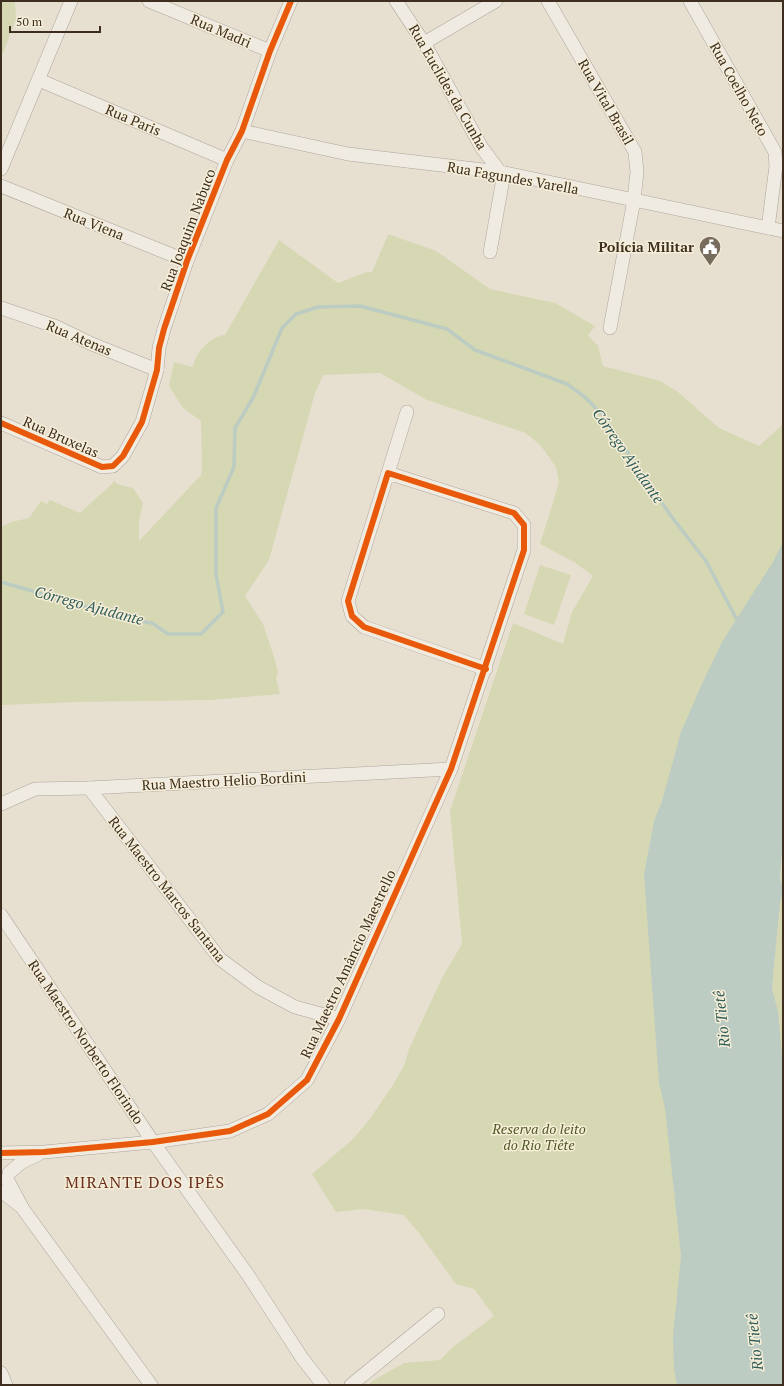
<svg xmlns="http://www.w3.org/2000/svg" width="784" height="1386" font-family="'PT Serif',serif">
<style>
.green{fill:#d6d7b3}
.water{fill:#bcccc2}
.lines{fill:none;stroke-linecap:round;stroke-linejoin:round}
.stream{stroke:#bcccc2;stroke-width:3.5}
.minor-casing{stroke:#ada599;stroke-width:14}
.minor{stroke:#efebe3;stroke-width:13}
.cycleway-casing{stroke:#f7eed8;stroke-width:8}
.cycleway{stroke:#e8590c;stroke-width:6}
.labels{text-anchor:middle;stroke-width:3;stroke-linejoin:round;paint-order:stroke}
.street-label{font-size:14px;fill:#3d2e20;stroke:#f7eed8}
.poi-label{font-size:14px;font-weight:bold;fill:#3d2e20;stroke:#f7eed8;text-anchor:end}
.park-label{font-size:14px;font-style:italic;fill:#4d5a26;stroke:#f7eed8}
.water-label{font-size:15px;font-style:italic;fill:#2f5d5a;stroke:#f7eed8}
.quarter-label{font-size:16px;letter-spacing:1px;fill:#6b2e1e;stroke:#f7eed8}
</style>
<rect width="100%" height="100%" fill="#e7e0d1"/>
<!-- green -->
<g class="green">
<path d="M1 1H15L16 19 3 53 1 54Z"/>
<path d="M388 235H391L436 251 490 289 555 303 595 326 588 335 598 346 603 366 660 381 678 392 719 428 759 446 783 424V579L692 1385H369L371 1382 404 1363 440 1360 453 1347 494 1316 474 1289 456 1284 419 1233 404 1215 363 1209 336 1212 312 1174 353 1139 369 1120 391 1088 404 1066 409 1049 443 976 462 944 450 811 513 623 563 644 572 612 593 576 574 562 540 544 559 483 556 467 541 446 526 433 427 400 380 373 323 375 315 393 269 560 245 596 263 624 273 654 278 672 276 678 280 694 211 700 79 702 1 705V527L11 522 29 518 41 501 47 504 50 500 80 513 115 481 117 484 133 488 143 503 139 521V541L201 475 202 469 201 421 183 408 169 386 174 362 193 367C195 353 211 336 225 335L279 240 338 283 367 272H372Z"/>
<path d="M540 565 571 575 554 625 524 614Z"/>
<path d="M783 848V1067L772 988Z"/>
</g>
<!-- water -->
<path class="water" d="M783 542V840L780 877 783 892 780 902 772 988 778 1012 783 1067V1385H677L674 1369 673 1336 681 1256 665 1108 659 1083 644 874 654 821 662 801 681 732 701 686 722 642 773 562Z"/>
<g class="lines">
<!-- stream -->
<path class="stream" d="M1 582 133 620 152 623 168 634H201L223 612 216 574V508L234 467 235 428 253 398 282 328 296 314 318 307 360 306 447 329 475 350 567 384 586 398 603 416 671 516 706 561 738 622"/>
<!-- minor casing -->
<g class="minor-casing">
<g id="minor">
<path d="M149 1 270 51"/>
<path d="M396 1 424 43 482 148 500 172"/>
<path d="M548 1 635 152 637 172 634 200 610 328"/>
<path d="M690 1 775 152 776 166 768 228"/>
<path d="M424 43 496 1"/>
<path d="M39 80 227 160"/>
<path d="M242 131 348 154 500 172 783 231"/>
<path d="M1 169 71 1"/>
<path d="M1 186 187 261"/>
<path d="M490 252 504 173"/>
<path d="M1 308 57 327 92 344 157 370"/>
<path d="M1 423 102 467 113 466 123 456 142 422 157 370 159 348 164 329 187 261 227 160 242 131 270 51 291 1"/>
<path d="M388 473 407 412"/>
<path d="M89 788 220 959 258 987 295 1007 339 1019"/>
<path d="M1 804 35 789 89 788 451 769"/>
<path d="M1 915 153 1142 248 1275 302 1358 323 1385"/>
<path d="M1 1153 44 1152 153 1142 230 1131 268 1114 307 1080 339 1019 451 769 524 550V525L514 513 388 473 348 601 352 616 364 627 486 669"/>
<path d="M9 1173 22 1162 39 1154"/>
<path d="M7 1179 23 1209 151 1385"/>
<path d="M1 1191 19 1205"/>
<path d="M1 1373 6 1385"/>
<path d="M351 1385 438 1314"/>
</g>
</g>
<!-- minor -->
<use href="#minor" class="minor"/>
<!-- cycleway casing -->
<g class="cycleway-casing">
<g id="cycleway">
<path d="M1 423 102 467 113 466 123 456 142 422 157 370 159 348 164 329 187 261 227 160 242 131 270 51 291 1"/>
<path d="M1 1153 44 1152 153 1142 230 1131 268 1114 307 1080 339 1019 451 769 524 550V525L514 513 388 473 348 601 352 616 364 627 486 669"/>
</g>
</g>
<!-- cycleway -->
<use href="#cycleway" class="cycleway"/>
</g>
<!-- icons -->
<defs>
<g id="civic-pin" transform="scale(1.15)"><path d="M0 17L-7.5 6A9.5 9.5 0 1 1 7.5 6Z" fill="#786c5e" stroke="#f7eed8"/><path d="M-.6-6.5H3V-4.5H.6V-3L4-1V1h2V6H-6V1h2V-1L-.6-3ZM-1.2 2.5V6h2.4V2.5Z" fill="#fff"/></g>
</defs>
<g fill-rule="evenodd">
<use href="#civic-pin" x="710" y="247"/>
</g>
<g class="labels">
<!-- street labels -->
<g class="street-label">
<text transform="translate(221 31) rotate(23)" y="5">Rua Madri</text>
<text transform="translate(448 87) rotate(60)" y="5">Rua Euclides da Cunha</text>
<text transform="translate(739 89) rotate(61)" y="5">Rua Coelho Neto</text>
<text transform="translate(606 102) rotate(60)" y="5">Rua Vital Brasil</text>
<text transform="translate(133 120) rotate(23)" y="5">Rua Paris</text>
<text transform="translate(513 178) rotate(10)" y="5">Rua Fagundes Varella</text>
<text transform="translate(94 224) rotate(22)" y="5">Rua Viena</text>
<text transform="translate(188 230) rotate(-69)" y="5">Rua Joaquim Nabuco</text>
<text transform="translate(79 338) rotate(23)" y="5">Rua Atenas</text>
<text transform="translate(61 437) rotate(24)" y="5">Rua Bruxelas</text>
<text transform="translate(224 781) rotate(-3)" y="5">Rua Maestro Helio Bordini</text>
<text transform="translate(167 889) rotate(52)" y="5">Rua Maestro Marcos Santana</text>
<text transform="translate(348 964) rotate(-65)" y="5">Rua Maestro Amâncio Maestrello</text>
<text transform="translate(86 1042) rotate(56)" y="5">Rua Maestro Norberto Florindo</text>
</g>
<!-- poi labels -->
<g class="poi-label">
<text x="694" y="252">Polícia Militar</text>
</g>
<!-- park labels -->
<g class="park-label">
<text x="539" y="1134">Reserva do leito<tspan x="539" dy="16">do Rio Tiête</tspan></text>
</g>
<!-- water labels -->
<g class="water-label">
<text transform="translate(628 456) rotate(55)" y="5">Córrego Ajudante</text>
<text transform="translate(89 606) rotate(15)" y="5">Córrego Ajudante</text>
<text transform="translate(722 1019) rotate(-96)" y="5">Rio Tietê</text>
<text transform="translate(755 1342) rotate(-96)" y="5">Rio Tietê</text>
</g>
<!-- quarter labels -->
<g class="quarter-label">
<text x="145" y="1188">MIRANTE DOS IPÊS</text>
</g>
</g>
<!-- border -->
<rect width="784" height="1386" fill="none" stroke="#3d2e20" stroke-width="4"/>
<!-- scale -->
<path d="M10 26v6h90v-6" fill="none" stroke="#3d2e20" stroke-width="2"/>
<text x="16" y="26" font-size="12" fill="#3d2e20" stroke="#f7eed8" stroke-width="3" paint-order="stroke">50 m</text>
</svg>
